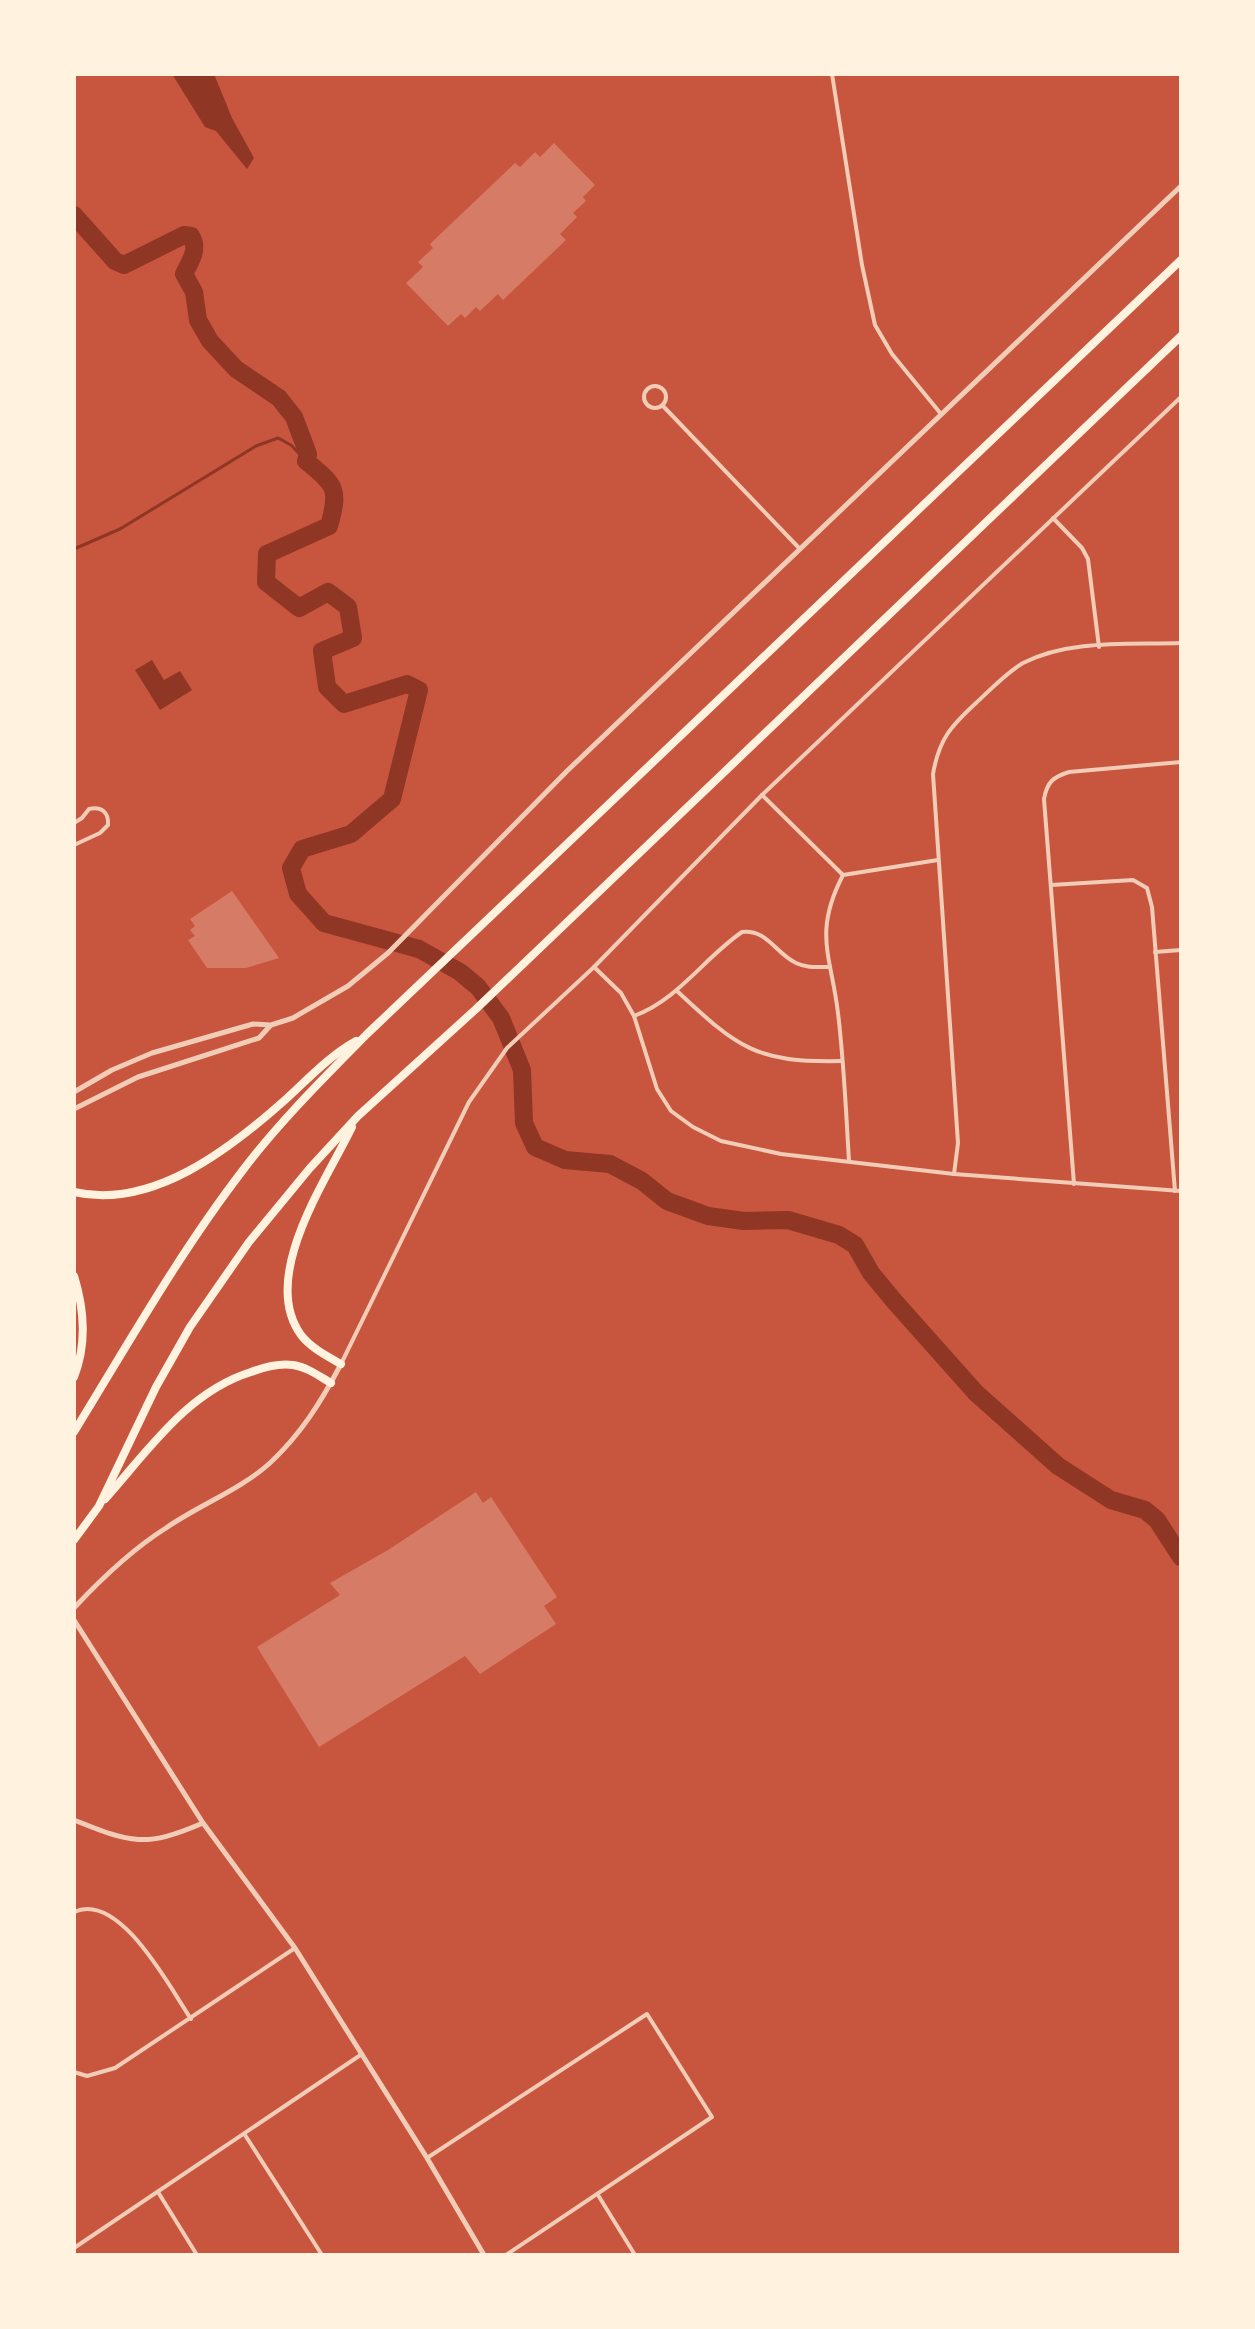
<svg xmlns="http://www.w3.org/2000/svg" width="1255" height="2329" font-family="'Golos Text',sans-serif">
<style>
.water{fill:#8f3625}
.lines{fill:none;stroke-linecap:round;stroke-linejoin:round}
.stream{stroke:#8f3625;stroke-width:3}
.river{stroke:#8f3625;stroke-width:18}
.building{fill:#d67c66}
.minor{stroke:#f1ccb7;stroke-width:4}
.tertiary{stroke:#f1ccb7;stroke-width:5}
.motorway{stroke:#fff3e0;stroke-width:8}
</style>
<rect width="100%" height="100%" fill="#c8553d"/>
<!-- water -->
<g class="water">
<path d="M172 74H214L232 118 254 158 247 169 216 131 205 127Z"/>
<path d="M152 660 164 680 180 671 192 690 160 710 135 670Z"/>
</g>
<g class="lines">
<!-- stream -->
<path class="stream" d="M74 549 120 529 256 446 278 438 291 445 306 461"/>
<!-- river -->
<path class="river" d="M74 215 115 261 124 265 184 235 191 236C199 249 191 260 184 274L194 292 198 320 210 341 236 369 279 398 294 417 308 454 306 461C335 485 340 488 329 526L267 554 266 582 299 608 328 592 348 607 353 638 322 651 327 687 344 704 407 684 419 690 392 799 351 834 302 849 291 868 298 894 324 923 419 949 460 972 478 987 501 1018 522 1070 524 1123 535 1147 565 1160 610 1164 642 1181 667 1201 708 1216 744 1221 788 1220 839 1235 855 1245 871 1273 895 1302 976 1393 1058 1466 1111 1500 1145 1510 1157 1520 1181 1557"/>
</g>
<!-- building -->
<g class="building">
<path d="M554 143 595 185 583 197 586 201 573 213 577 217 560 234 566 240 503 300 498 294 480 311 476 307 465 318 461 314 448 326 406 283 423 267 418 262 433 248 430 244 515 163 520 167 535 152 540 157Z"/>
<path d="M232 891 279 958 246 968H207L188 940 195 936 190 930 195 926 190 919Z"/>
<path d="M476 1492 483 1503 491 1497 557 1597 544 1606 556 1624 480 1674 465 1656 319 1747 257 1647 340 1595 330 1583 388 1550Z"/>
</g>
<g class="lines">
<!-- minor -->
<g class="minor">
<path d="M832 74 862 265 875 325 892 354 941 414"/>
<circle cx="655" cy="397" r="11"/>
<path d="M663 406 799 548"/>
<path d="M1053 518 1082 548 1088 559 1099 647"/>
<path d="M762 795 843 875 938 860"/>
<path d="M74 823 82 818 89 809C101 806 109 812 108 825L100 833 74 845"/>
<path d="M843 875C813 933 831 955 838 1013 844 1062 846 1112 849 1161"/>
<path d="M1051 885 1133 880 1147 888 1152 907 1175 1191"/>
<path d="M1155 952 1181 950"/>
<path d="M594 967 621 993 634 1016 657 1089 671 1111 693 1127 721 1141 781 1154 954 1174 1181 1191"/>
<path d="M677 991C738 1048 756 1063 842 1061"/>
<path d="M634 1016C679 999 704 958 742 932 767 929 775 953 796 963 806 968 817 967 828 967"/>
<path d="M954 1174 958 1143 933 774C939 739 951 726 976 703 991 689 1006 673 1023 663 1070 639 1130 645 1181 643"/>
<path d="M1074 1184 1044 799C1047 782 1053 777 1069 772L1181 762"/>
<path d="M342 1362 469 1102 507 1048 594 967 762 795 1181 397"/>
<path d="M74 1912C120 1891 170 1988 191 2019"/>
<path d="M74 2072 87 2076 115 2068 295 1948"/>
<path d="M245 2135 322 2255"/>
<path d="M427 2158 647 2014 712 2117 506 2255"/>
<path d="M158 2192 197 2255"/>
<path d="M598 2195 635 2255"/>
<path d="M74 2248 362 2054"/>
</g>
<!-- tertiary -->
<g class="tertiary">
<path d="M74 1092 112 1070 152 1053 253 1024 271 1025 293 1018 348 986 388 953 567 771 1181 186"/>
<path d="M74 1109 138 1077 259 1038 270 1026"/>
<path d="M74 1608C102 1578 131 1550 166 1528 199 1505 240 1490 270 1463 301 1434 321 1402 341 1364"/>
<path d="M74 1620 203 1823 295 1948 427 2158 484 2255"/>
<path d="M74 1820C131 1843 145 1848 203 1823"/>
</g>
<!-- motorway -->
<g class="motorway">
<path d="M74 1192C152 1210 230 1149 285 1100 308 1079 329 1056 356 1041"/>
<path d="M74 1276C84 1308 87 1344 74 1377"/>
<path d="M341 1364C327 1356 311 1348 301 1335 259 1277 326 1181 352 1127"/>
<path d="M74 1432C128 1344 180 1252 243 1170 280 1121 324 1078 367 1034L1181 260"/>
<path d="M105 1499C148 1451 187 1392 251 1372 264 1367 279 1363 293 1365 307 1367 319 1376 331 1383"/>
<path d="M74 1540 99 1506 156 1387 190 1327 249 1242 310 1168 358 1116 476 1009 1181 336"/>
</g>
</g>
<!-- border -->
<rect width="1255" height="2329" fill="none" stroke="#fff3e0" stroke-width="152"/>
</svg>
